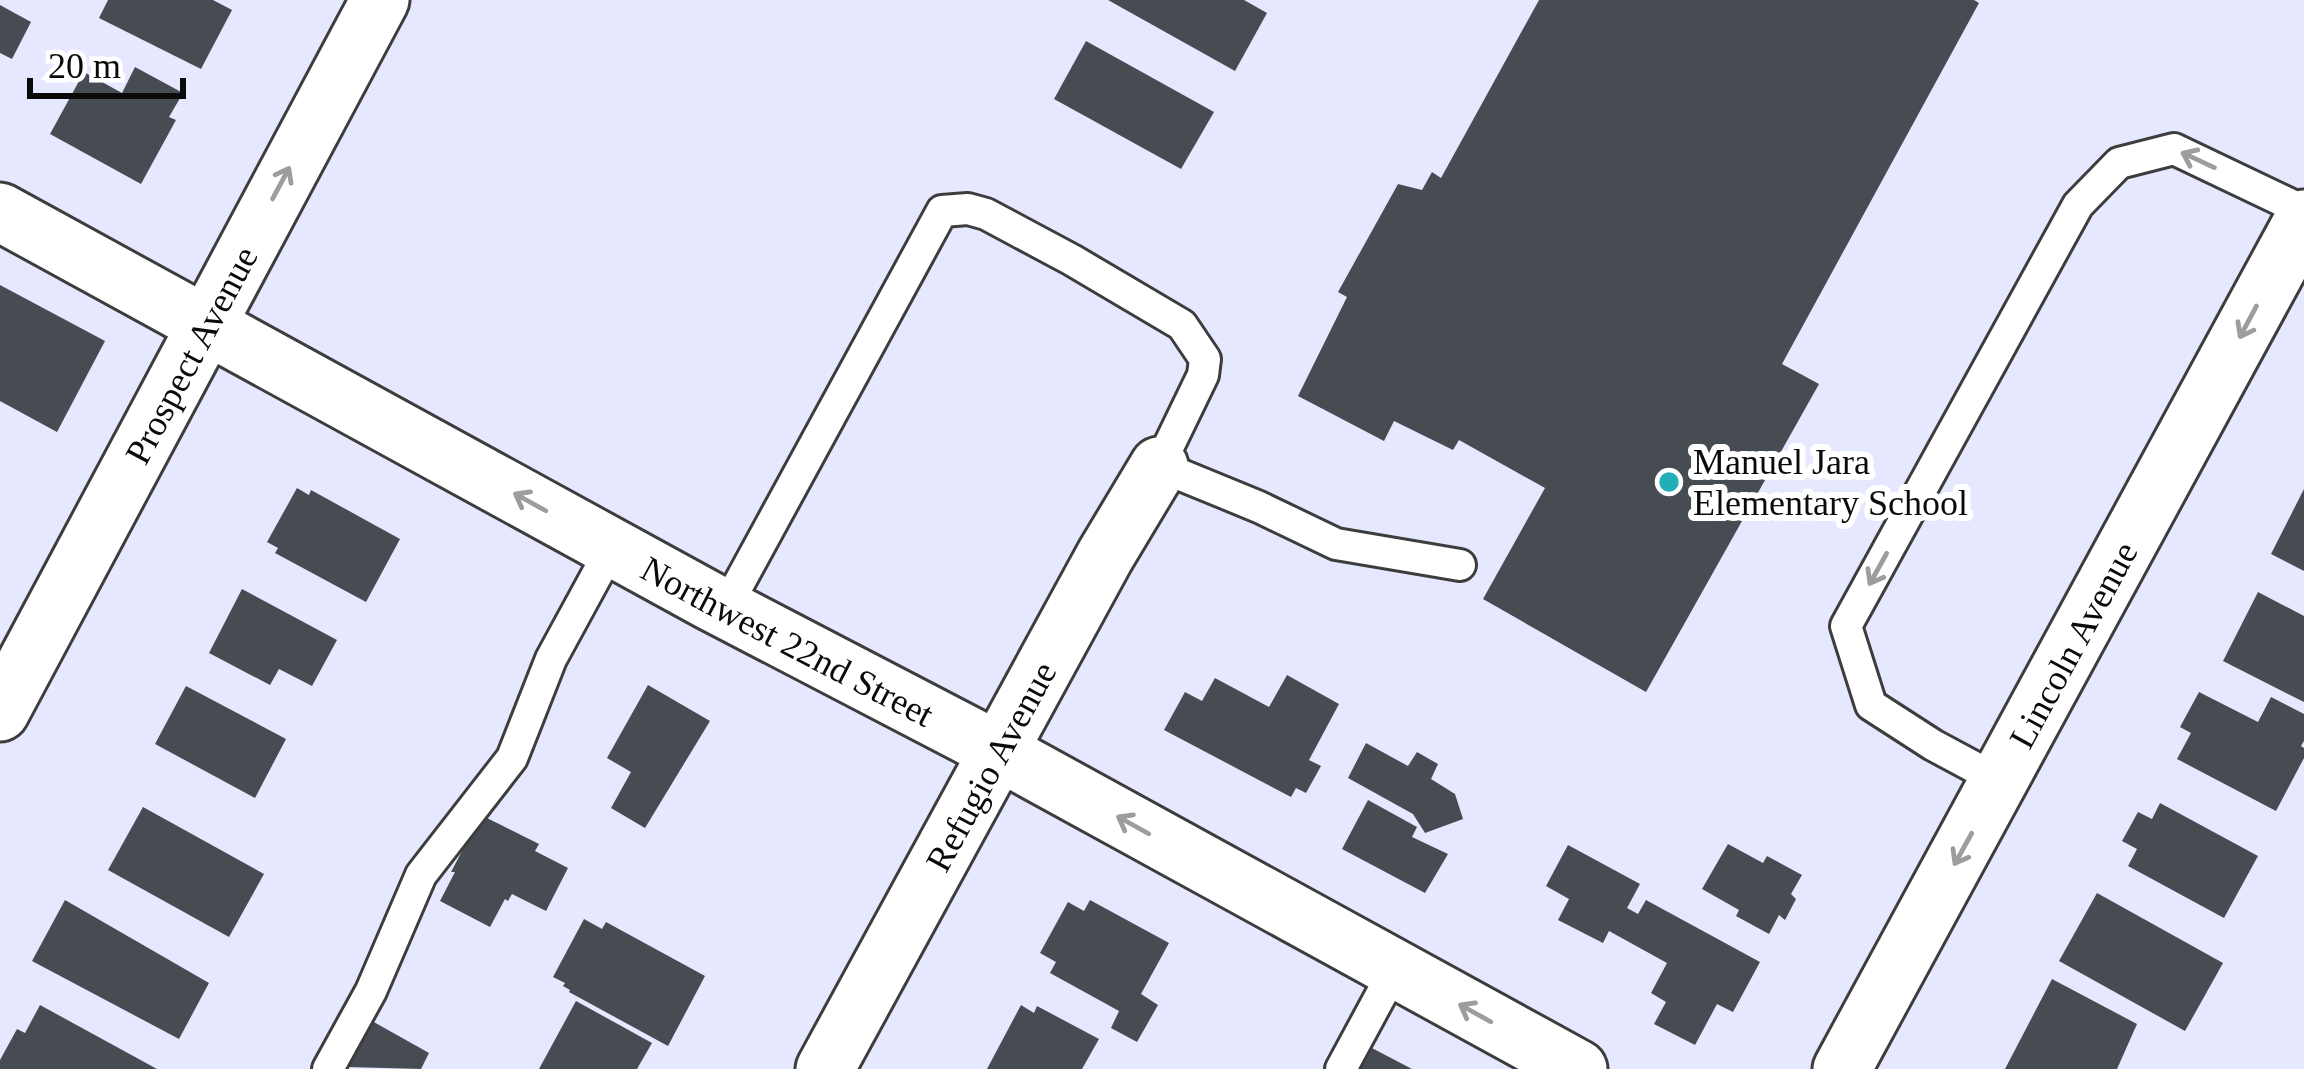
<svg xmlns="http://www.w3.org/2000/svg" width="2304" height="1069" font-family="'Times New Roman',serif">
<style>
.building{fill:#464c52}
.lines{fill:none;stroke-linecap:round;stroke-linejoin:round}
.service-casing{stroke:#3d3d3d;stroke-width:36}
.minor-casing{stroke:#3d3d3d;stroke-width:63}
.service{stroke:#fff;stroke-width:30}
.minor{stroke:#fff;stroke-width:57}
.oneway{stroke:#9d9d9d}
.poi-dot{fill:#22aeb9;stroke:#fff;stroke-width:4.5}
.labels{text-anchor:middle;stroke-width:12;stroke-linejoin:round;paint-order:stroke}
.street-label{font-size:36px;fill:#0a0a0a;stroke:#fff}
.poi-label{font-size:36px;fill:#0a0a0a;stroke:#fff;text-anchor:start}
</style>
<rect width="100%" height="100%" fill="#e6e8ff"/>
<!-- building -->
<g class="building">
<path d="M108 0H213L232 10 201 69 99 18Z"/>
<path d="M1108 0H1244L1267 13 1235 71Z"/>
<path d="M1539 0H1974L1979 3 1782 364 1819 384 1646 692 1483 599 1545 488 1459 440 1453 450 1394 421 1384 441 1298 396 1347 297 1338 292 1398 184 1422 190 1432 172 1441 178Z"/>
<path d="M0 5 31 22 12 59 0 53Z"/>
<path d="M1086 41 1214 112 1181 169 1054 99Z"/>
<path d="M135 67 183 93 169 117 176 120 141 184 50 134 84 72 122 93Z"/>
<path d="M0 285 105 341 57 432 0 401Z"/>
<path d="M297 488 309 495 311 490 400 539 366 602 275 553 278 548 267 542Z"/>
<path d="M2304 489V571L2271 554Z"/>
<path d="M242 589 337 640 312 686 279 669 270 685 209 653Z"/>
<path d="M2258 592 2304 616V702L2223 661Z"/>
<path d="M1287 675 1339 704 1309 760 1321 766 1306 793 1296 788 1291 797 1164 730 1185 692 1202 701 1215 678 1269 707Z"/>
<path d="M648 685 710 721 645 828 611 808 631 772 607 758Z"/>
<path d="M186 686 286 739 255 798 155 744Z"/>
<path d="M2199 692 2258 722 2271 697 2304 714V741L2301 746 2304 748V758L2276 811 2177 759 2191 733 2180 727Z"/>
<path d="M1366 743 1408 766 1417 752 1438 764 1431 779 1455 794 1463 819 1425 833 1413 814 1348 778Z"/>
<path d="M1368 800 1417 827 1412 837 1448 854 1425 893 1342 849Z"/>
<path d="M2160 803 2258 856 2224 918 2128 866 2137 849 2122 841 2138 812 2152 819Z"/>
<path d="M143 807 264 874 229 937 108 870Z"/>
<path d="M481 815 539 844 535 851 568 868 546 911 512 894 508 901 505 899 490 927 440 901 455 872H451Z"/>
<path d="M1728 844 1763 863 1767 856 1802 875 1791 894 1796 899 1785 920 1779 915 1769 934 1736 916 1739 910 1702 889Z"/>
<path d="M1568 845 1640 884 1627 908 1638 914 1646 900 1760 962 1733 1012 1717 1004 1695 1045 1654 1024 1666 1002 1651 993 1667 963 1609 931 1603 943 1558 920 1569 899 1546 886Z"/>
<path d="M2097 893 2223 963 2185 1031 2059 961Z"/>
<path d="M65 900 209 983 179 1039 32 961Z"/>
<path d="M1090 900 1169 943 1141 994 1158 1005 1137 1042 1111 1028 1119 1011 1050 973 1056 962 1040 953 1068 902 1084 911Z"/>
<path d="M584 919 602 929 606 922 705 976 668 1046 569 992 570 990 563 986 565 983 553 977Z"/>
<path d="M2052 979 2137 1024 2117 1069H2005Z"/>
<path d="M576 1001 652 1043 637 1069H539Z"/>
<path d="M40 1005 157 1069H0V1060L17 1029 25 1033Z"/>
<path d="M1021 1005 1034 1013 1037 1006 1099 1039 1082 1069H987Z"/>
<path d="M372 1021 429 1053 421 1069 347 1067Z"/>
<path d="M1370 1047 1412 1069H1358Z"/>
</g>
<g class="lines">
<!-- service casing -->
<g class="service-casing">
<g id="service">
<path d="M725 609 942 211 968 209 986 214 1072 260 1182 325 1205 359 1203 375 1159 466 1259 507 1336 544 1460 565"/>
<path d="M2000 781 1933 745 1871 705 1846 626 2078 205 2119 163 2174 149 2304 211"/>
<path d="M328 1069 371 991 421 875 512 758 551 659 612 547"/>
<path d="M1341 1069 1395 969"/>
</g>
</g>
<!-- minor casing -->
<g class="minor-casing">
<g id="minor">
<path id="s1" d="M0 212 710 601 1000 752 1578 1069"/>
<path id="s2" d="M0 712 380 0"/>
<path id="s3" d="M825 1069 1105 556 1159 466"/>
<path id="s4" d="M1842 1069 2304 219"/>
</g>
</g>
<!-- service -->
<use href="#service" class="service"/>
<!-- minor -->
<use href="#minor" class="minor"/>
</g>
<!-- one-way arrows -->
<defs><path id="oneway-shaft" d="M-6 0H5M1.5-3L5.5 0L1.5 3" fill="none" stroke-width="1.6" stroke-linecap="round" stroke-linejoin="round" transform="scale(3)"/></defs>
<g class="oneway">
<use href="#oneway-shaft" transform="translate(2198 160) rotate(-155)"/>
<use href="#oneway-shaft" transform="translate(281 183) rotate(-62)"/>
<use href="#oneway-shaft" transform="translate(2248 322) rotate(118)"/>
<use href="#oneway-shaft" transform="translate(530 502) rotate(-151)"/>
<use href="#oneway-shaft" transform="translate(1878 569) rotate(119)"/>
<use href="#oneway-shaft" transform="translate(1133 825) rotate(-151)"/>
<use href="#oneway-shaft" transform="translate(1963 849) rotate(119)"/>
<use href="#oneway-shaft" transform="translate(1475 1013) rotate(-151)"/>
</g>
<!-- markers -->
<circle class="poi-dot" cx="1669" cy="482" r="12"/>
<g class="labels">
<!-- street labels -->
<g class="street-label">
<text dy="13" stroke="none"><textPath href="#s2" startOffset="405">Prospect Avenue</textPath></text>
<text dy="13" stroke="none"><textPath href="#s1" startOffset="897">Northwest 22nd Street</textPath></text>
<text dy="13" stroke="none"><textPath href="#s4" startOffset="483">Lincoln Avenue</textPath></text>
<text dy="13" stroke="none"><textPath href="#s3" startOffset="345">Refugio Avenue</textPath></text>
</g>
<!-- poi labels -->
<g class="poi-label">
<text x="1693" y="474">Manuel Jara<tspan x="1693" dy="41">Elementary School</tspan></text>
</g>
</g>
<!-- scale -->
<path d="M30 78v18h153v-18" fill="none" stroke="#0a0a0a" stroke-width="6"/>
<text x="48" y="78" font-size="36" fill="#0a0a0a" stroke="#ffffff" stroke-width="9" paint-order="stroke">20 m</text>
</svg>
